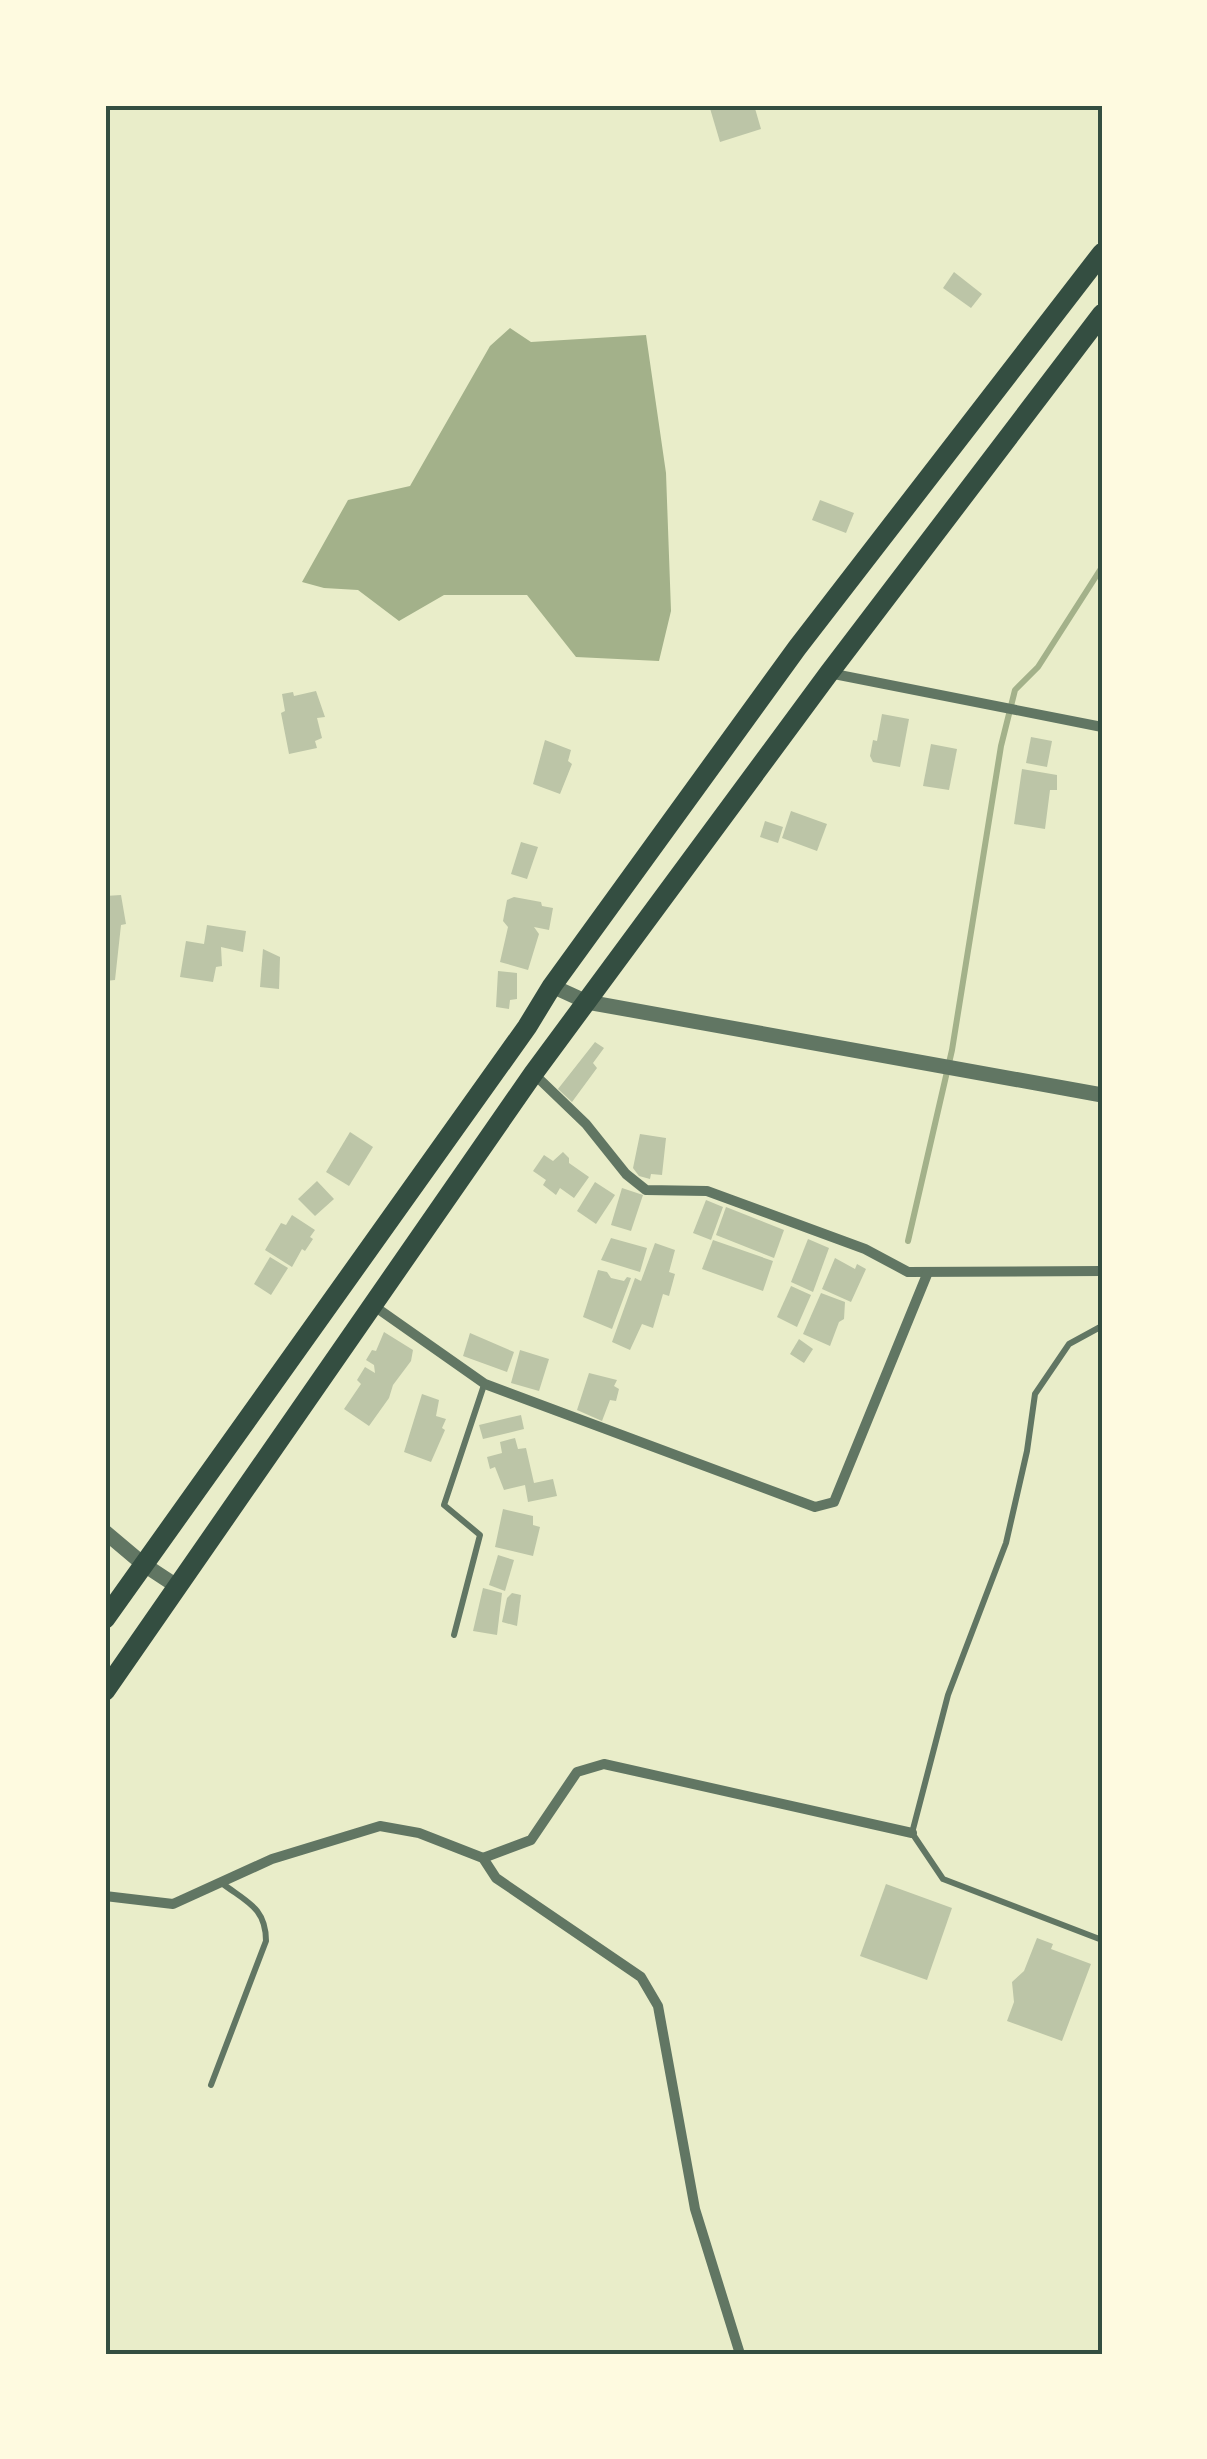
<svg xmlns="http://www.w3.org/2000/svg" width="1207" height="2459" font-family="'Work Sans',sans-serif">
<style>
.water{fill:#a3b18a}
.lines{fill:none;stroke-linecap:round;stroke-linejoin:round}
.stream{stroke:#a3b18a;stroke-width:6}
.building{fill:#bcc5a7}
.service{stroke:#617663;stroke-width:6}
.minor{stroke:#617663;stroke-width:10}
.tertiary{stroke:#617663;stroke-width:15}
.primary{stroke:#344e41;stroke-width:20}
.neatline{fill:none;stroke:#344e41;stroke-width:4}
</style>
<rect width="100%" height="100%" fill="#e9edc9"/>
<!-- water -->
<path class="water" d="M510 328 531 342 646 335 666 473 671 611 659 661 576 657 527 595H444L399 621 358 590 324 588 302 582 348 500 410 486 490 346Z"/>
<g class="lines">
<!-- stream -->
<path class="stream" d="M908 1241 952 1050 1001 746 1015 690 1038 667 1102 567"/>
</g>
<!-- building -->
<g class="building">
<path d="M709 105H754L761 129 720 142Z"/>
<path d="M954 272 982 294 971 308 943 288Z"/>
<path d="M820 500 854 513 846 533 812 520Z"/>
<path d="M316 691 325 717 317 718 322 738 315 741 317 748 289 754 281 713 285 711 282 694 293 692 294 696Z"/>
<path d="M882 714 909 719 900 767 873 762 870 756 873 740 877 741Z"/>
<path d="M1031 737 1052 741 1047 767 1026 763Z"/>
<path d="M545 740 571 750 568 761 572 764 560 794 533 784Z"/>
<path d="M931 744 957 749 949 790 923 786Z"/>
<path d="M1022 769 1057 775V790H1050L1045 829 1014 824Z"/>
<path d="M791 811 827 824 817 851 782 838Z"/>
<path d="M765 821 783 827 778 843 760 837Z"/>
<path d="M521 842 538 847 527 879 511 874Z"/>
<path d="M121 895 126 924 121 925 115 980 105 981V896Z"/>
<path d="M514 897 541 902 542 906 553 908 549 930 534 927 539 934 528 970 500 962 508 927 503 921 507 900Z"/>
<path d="M207 925 246 931 243 952 221 947 222 966 216 967 213 982 180 977 186 941 204 944Z"/>
<path d="M263 949 280 957 279 989 260 987Z"/>
<path d="M498 971 517 973V999L510 1000 509 1009 496 1007Z"/>
<path d="M595 1042 604 1048 593 1063 597 1068 572 1102 558 1089Z"/>
<path d="M350 1132 373 1147 349 1186 326 1172Z"/>
<path d="M640 1134 666 1138 662 1175 651 1174 650 1179 639 1176 633 1168Z"/>
<path d="M563 1152 569 1158V1163L589 1177 574 1198 560 1188 556 1195 543 1185 546 1180 533 1171 544 1155 553 1161Z"/>
<path d="M317 1181 334 1199 315 1216 298 1199Z"/>
<path d="M595 1182 615 1195 596 1224 577 1211Z"/>
<path d="M622 1188 643 1195 631 1231 611 1225Z"/>
<path d="M706 1200 723 1207 711 1240 693 1233Z"/>
<path d="M726 1207 784 1230 774 1258 716 1235Z"/>
<path d="M292 1215 315 1230 310 1237 313 1239 305 1251 302 1249 292 1267 265 1250 281 1223 286 1225Z"/>
<path d="M611 1238 647 1248 640 1272 601 1260Z"/>
<path d="M808 1239 829 1248 813 1292 791 1282Z"/>
<path d="M713 1240 773 1261 763 1291 702 1269Z"/>
<path d="M655 1243 675 1250 669 1272 675 1274 669 1296 663 1294 653 1328 642 1324 630 1350 612 1342 635 1278 641 1281Z"/>
<path d="M270 1257 288 1268 271 1295 254 1284Z"/>
<path d="M835 1258 855 1269 857 1264 866 1269 851 1302 822 1289Z"/>
<path d="M598 1270 607 1272 611 1278 624 1281 627 1277 631 1278 612 1329 583 1317Z"/>
<path d="M791 1286 811 1295 797 1327 777 1317Z"/>
<path d="M821 1293 845 1302 844 1319 839 1322 830 1346 803 1334Z"/>
<path d="M384 1332 413 1350 411 1361 393 1385 389 1398 369 1426 344 1409 361 1384 357 1380 365 1367 375 1373 374 1365 366 1360 372 1350 376 1351Z"/>
<path d="M470 1333 514 1352 507 1372 463 1356Z"/>
<path d="M799 1339 813 1349 804 1363 790 1354Z"/>
<path d="M520 1350 549 1359 539 1391 511 1383Z"/>
<path d="M589 1373 617 1380 614 1386 619 1389 616 1401 610 1400 602 1421 577 1410Z"/>
<path d="M422 1394 439 1400 436 1416 446 1419 442 1428 445 1430 431 1462 404 1452Z"/>
<path d="M521 1415 524 1429 483 1439 479 1425Z"/>
<path d="M515 1438 518 1449 526 1448 534 1483 553 1479 557 1496 528 1502 525 1485 504 1490 495 1467 490 1469 487 1457 502 1453 500 1442Z"/>
<path d="M503 1509 533 1516V1525L540 1527 533 1556 495 1547Z"/>
<path d="M498 1555 514 1560 505 1591 489 1585Z"/>
<path d="M483 1588 502 1593 497 1635 473 1631Z"/>
<path d="M512 1593 521 1595 517 1626 502 1622 507 1598Z"/>
<path d="M886 1884 952 1908 927 1980 860 1956Z"/>
<path d="M1037 1938 1053 1944 1051 1949 1091 1964 1062 2041 1007 2021 1014 2002 1012 1982 1024 1971Z"/>
</g>
<g class="lines">
<!-- service -->
<g class="service">
<path d="M1102 1326 1069 1344 1035 1394 1027 1451 1006 1543 948 1695 912 1833 943 1879 1102 1940"/>
<path d="M454 1635 480 1535 444 1505 484 1385"/>
<path d="M211 2085 266 1941C266 1908 247 1902 223 1884"/>
</g>
<!-- minor -->
<g class="minor">
<path d="M829 673 1102 727"/>
<path d="M534 1074 586 1124 626 1174 646 1190 707 1191 865 1249 908 1272 1102 1271"/>
<path d="M374 1306 485 1384 815 1507 834 1502 928 1272"/>
<path d="M483 1858 531 1840 577 1772 604 1764 912 1833"/>
<path d="M105 1896 173 1904 272 1859 380 1826 419 1833 483 1858 496 1878 641 1977 658 2006 695 2209 740 2354"/>
</g>
<!-- tertiary -->
<g class="tertiary">
<path d="M552 986 587 1002 1102 1095"/>
<path d="M105 1532 143 1564 178 1587"/>
</g>
<!-- primary -->
<g class="primary">
<path d="M105 1619 527 1027 552 986 797 648 1102 253"/>
<path d="M105 1691 533 1074 829 673 1102 314"/>
</g>
</g>
<!-- border -->
<rect width="1207" height="2459" fill="none" stroke="#fefae0" stroke-width="215"/>
<rect x="108" y="108" width="992" height="2244" class="neatline"/>
</svg>
